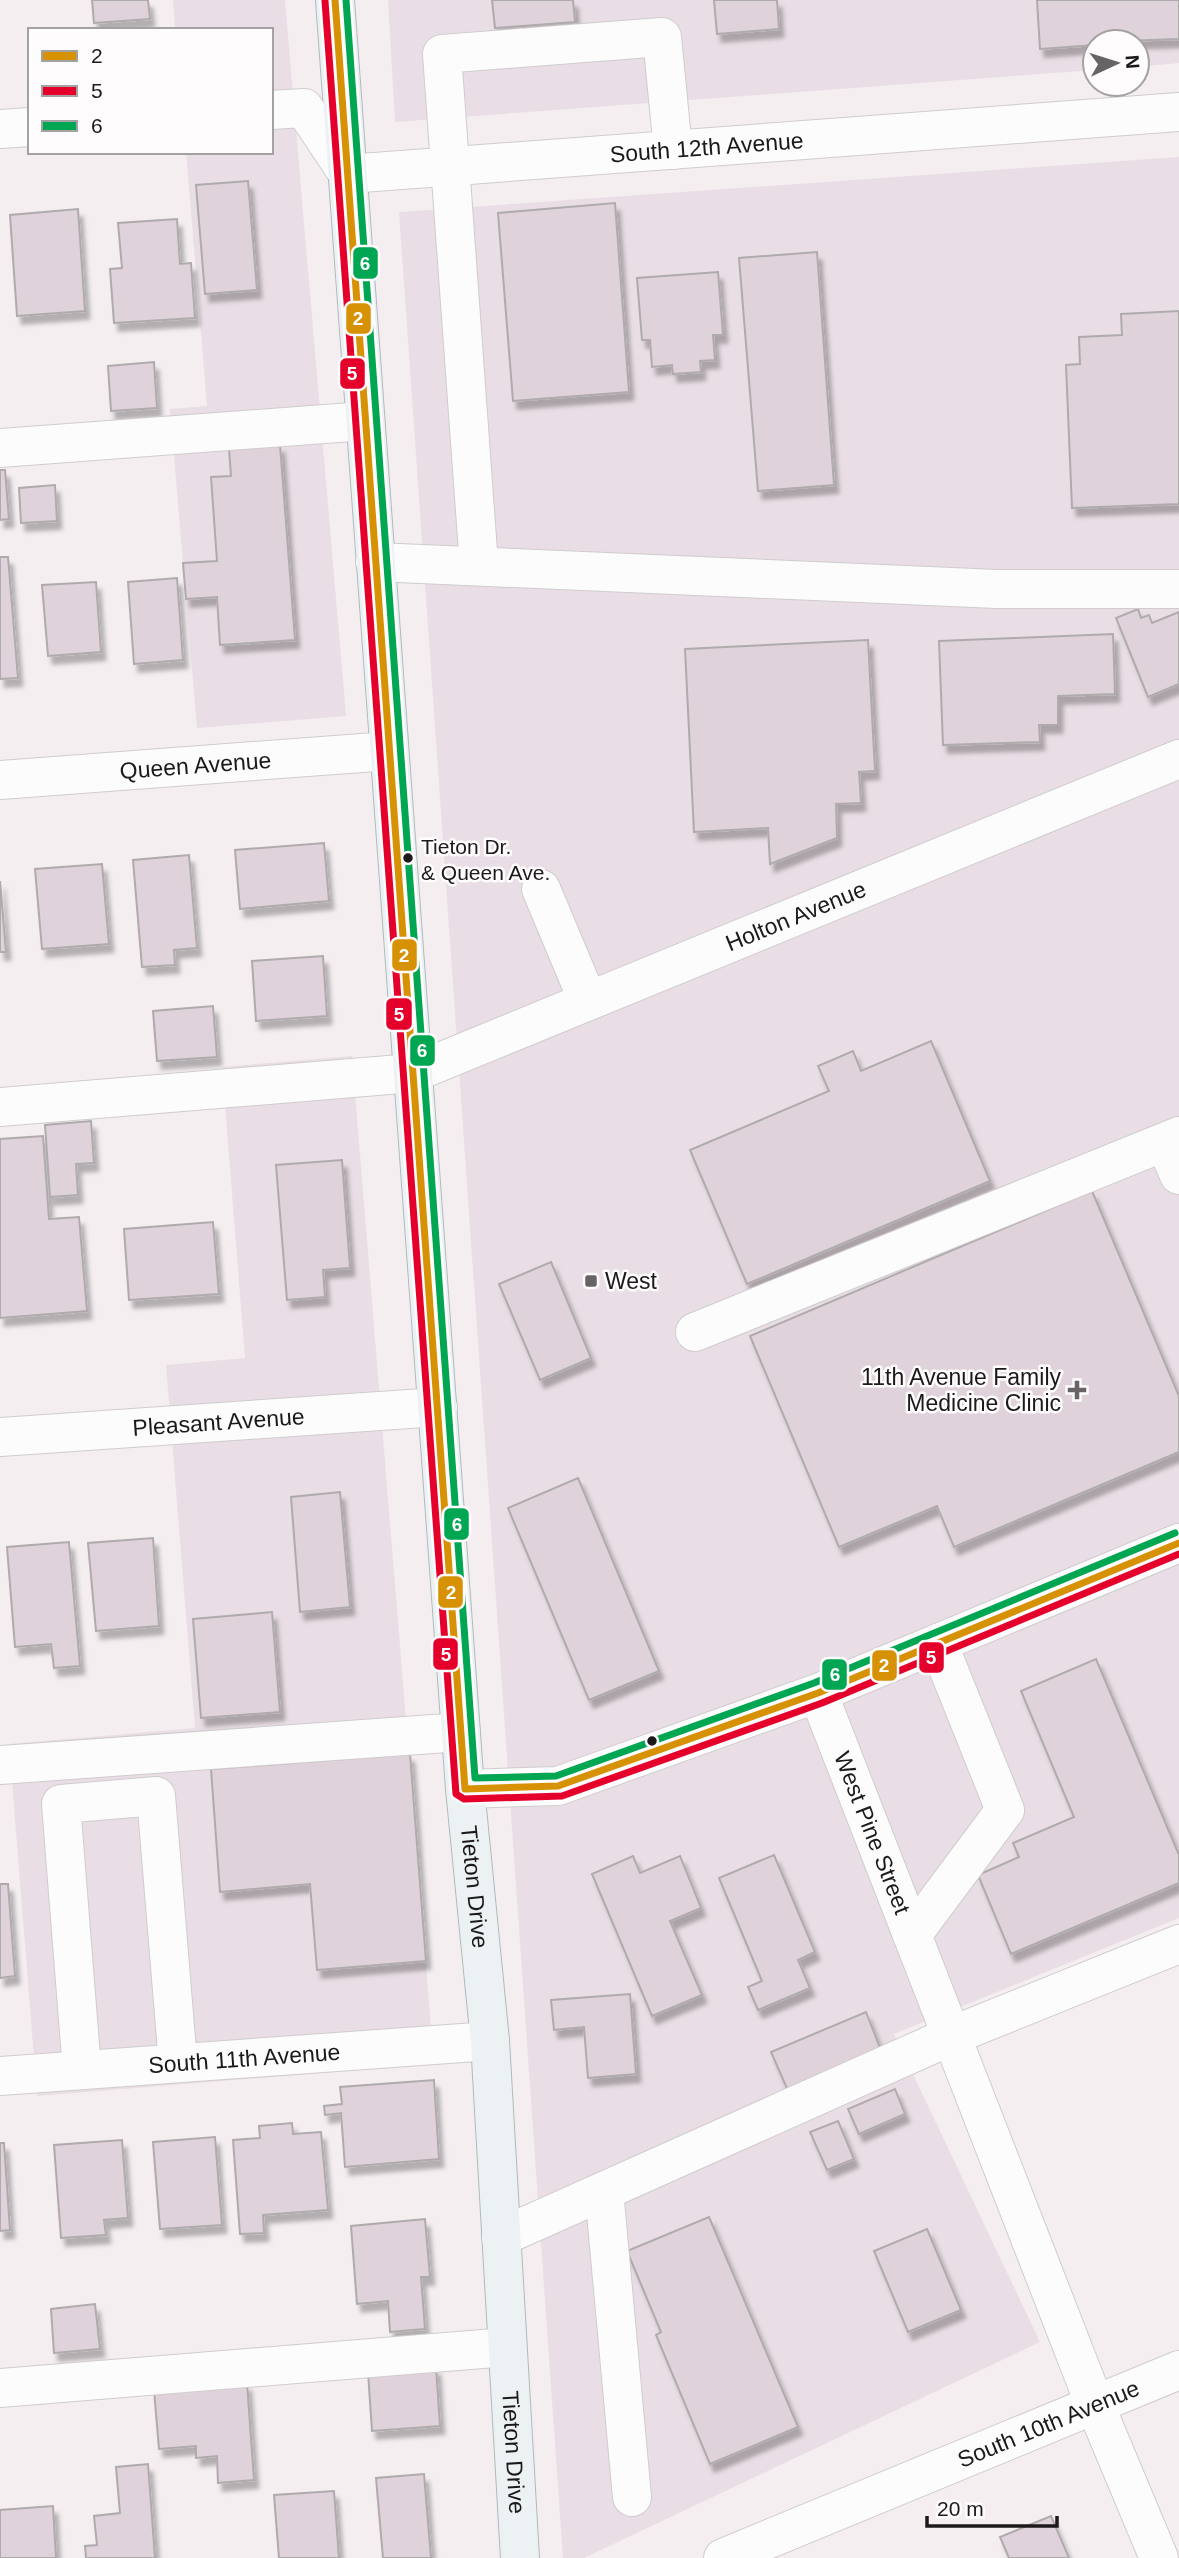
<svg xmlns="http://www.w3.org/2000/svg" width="1179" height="2558" font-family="Helvetica,sans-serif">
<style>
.built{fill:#e9dee5}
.building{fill:#e0d2da;stroke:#afabad;stroke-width:2;filter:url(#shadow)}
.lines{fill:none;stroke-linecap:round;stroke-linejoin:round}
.minor-casing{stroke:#d0ccce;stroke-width:40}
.major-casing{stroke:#b0babd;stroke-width:40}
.minor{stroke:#fdfcfd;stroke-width:38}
.major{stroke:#ecf2f4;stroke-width:38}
.bus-1-casing{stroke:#fefcfd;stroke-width:12}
.bus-2-casing{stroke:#fefcfd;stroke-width:12}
.bus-3-casing{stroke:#fefcfd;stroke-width:12}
.bus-1{stroke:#d69104;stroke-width:7}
.bus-2{stroke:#e4002b;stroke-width:7}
.bus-3{stroke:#00a651;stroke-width:7}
.bus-dot{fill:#1c191b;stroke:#fefcfd;stroke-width:2.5}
.poi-dot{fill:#686466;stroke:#fefcfd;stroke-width:2.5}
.labels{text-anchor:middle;stroke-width:5;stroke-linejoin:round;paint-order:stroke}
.bus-label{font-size:21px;fill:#1c191b;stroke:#fefcfd;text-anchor:start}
.street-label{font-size:23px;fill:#1c191b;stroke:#fefcfd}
.poi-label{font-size:23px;fill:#1c191b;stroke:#fefcfd;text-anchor:start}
.line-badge{stroke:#fefcfd;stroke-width:2.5}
.badge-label{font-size:19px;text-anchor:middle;font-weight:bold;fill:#fff}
</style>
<defs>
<filter id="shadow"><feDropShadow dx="4.5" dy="8" stdDeviation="2" flood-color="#0004"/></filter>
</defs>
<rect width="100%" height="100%" fill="#f4eef1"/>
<!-- built -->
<g class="built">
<path d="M173 0H285L346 716 197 728 170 409 207 406 186 152H271V30H175Z"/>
<path d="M388 0H1179V63L1137 67V42H1095V70L395 122Z"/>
<path d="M1179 157V1918L894 2034 1040 2342 584 2558H563L399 212Z"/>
<path d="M352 1056 434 2064 37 2096 9 1744 195 1728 166 1365 245 1358 222 1067Z"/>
</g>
<!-- building -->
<g class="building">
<path d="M92 0H148L150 19 94 23Z"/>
<path d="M492 0H573L575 22 495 28Z"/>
<path d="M714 0H777L779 29 717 34Z"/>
<path d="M1037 0H1179V39L1095 42V45L1040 49Z"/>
<path d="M248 181 257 290 205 294 196 185Z"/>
<path d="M615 203 629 392 513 401 498 213Z"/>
<path d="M78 209 85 311 17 316 10 215Z"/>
<path d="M177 219 180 264 191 263 195 318 114 323 110 269 122 268 118 223Z"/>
<path d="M817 252 834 485 758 491 739 258Z"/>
<path d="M718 272 723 335H713L715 360 700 361 701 372 673 374 672 365 652 367 650 340H642L637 278Z"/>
<path d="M1179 311V504L1072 508 1066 365 1080 364 1079 337 1122 335 1121 314Z"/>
<path d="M154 362 157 408 111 411 108 366Z"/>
<path d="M280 445 295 640 220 645 217 597 186 599 183 563 217 561 211 477 231 476 229 449Z"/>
<path d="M0 470H5L9 519 0 520Z"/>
<path d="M55 485 57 521 21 523 19 488Z"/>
<path d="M0 557H8L18 678 0 679Z"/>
<path d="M177 578 183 660 134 664 128 582Z"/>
<path d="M96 582 101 652 48 656 42 585Z"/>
<path d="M1138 609 1141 618 1149 615 1152 623 1179 612V684L1148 697 1116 618Z"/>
<path d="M1113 634 1115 694 1058 696V725H1039L1040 742 943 745 939 641Z"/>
<path d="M868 640 875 771 859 772 861 803 836 804 837 838 770 864 768 828 694 832 685 649Z"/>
<path d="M324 843 329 901 240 909 235 850Z"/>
<path d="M189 855 197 948 174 950 175 965 142 967 133 860Z"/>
<path d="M102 864 109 944 42 949 35 869Z"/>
<path d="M0 881 6 952H0Z"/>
<path d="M323 956 327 1016 256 1021 252 961Z"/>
<path d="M213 1006 217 1057 157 1061 153 1011Z"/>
<path d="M931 1041 990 1181 747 1284 690 1150 829 1091 818 1066 853 1051 861 1071Z"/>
<path d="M91 1121 94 1163 76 1164 78 1195 50 1197 45 1125Z"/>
<path d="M43 1136 49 1219 79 1217 87 1311 0 1318V1139Z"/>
<path d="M342 1160 350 1268 323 1270 325 1297 287 1300 276 1165Z"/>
<path d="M1092 1191 1179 1396V1452L954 1547 937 1506 839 1547 750 1336Z"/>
<path d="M213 1222 219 1294 129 1300 124 1229Z"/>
<path d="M551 1262 591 1358 540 1380 499 1284Z"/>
<path d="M578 1478 659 1671 589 1700 508 1508Z"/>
<path d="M340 1492 350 1607 300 1612 291 1497Z"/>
<path d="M153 1538 159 1626 96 1631 88 1543Z"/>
<path d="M69 1542 80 1666 54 1668 51 1644 15 1647 7 1547Z"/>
<path d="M272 1612 280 1712 201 1718 193 1619Z"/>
<path d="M1096 1659 1179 1855V1883L1011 1954 978 1875 1019 1857 1013 1843 1074 1817 1021 1691Z"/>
<path d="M410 1754 426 1961 317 1970 310 1884 220 1892 211 1769Z"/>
<path d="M774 1855 815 1952 798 1960 810 1988 758 2010 748 1987 762 1981 719 1878Z"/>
<path d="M633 1856 640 1873 680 1856 701 1908 670 1921 702 1995 652 2016 592 1874Z"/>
<path d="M0 1884H8L15 1976 0 1978Z"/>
<path d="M630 1994 636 2074 588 2078 584 2027 554 2030 551 2000Z"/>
<path d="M866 2012 882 2053 789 2093 771 2052Z"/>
<path d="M434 2080 439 2159 345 2167 341 2113 325 2115 324 2106 342 2104 340 2087Z"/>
<path d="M895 2089 905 2114 859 2134 848 2109Z"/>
<path d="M838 2121 854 2159 827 2170 810 2132Z"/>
<path d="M292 2123 293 2134 321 2132 328 2210 263 2215 264 2233 240 2234 233 2140 260 2138 259 2126Z"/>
<path d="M215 2137 222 2225 160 2229 153 2142Z"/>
<path d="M122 2140 128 2218 104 2220 106 2235 61 2238 54 2145Z"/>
<path d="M0 2143H4L10 2230 0 2231Z"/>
<path d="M709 2217 798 2427 710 2464 656 2335 661 2332 627 2251Z"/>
<path d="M425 2219 430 2277H421L425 2329 390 2332 388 2301 357 2304 351 2226Z"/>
<path d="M927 2229 961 2310 908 2332 874 2251Z"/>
<path d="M95 2304 100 2349 54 2353 51 2309Z"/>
<path d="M436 2367 440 2426 372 2431 368 2372Z"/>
<path d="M247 2383 254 2480 218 2483 217 2456 196 2458V2446L159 2449 154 2390Z"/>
<path d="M148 2464 155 2558H86L85 2546 97 2545 94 2516 120 2513 116 2467Z"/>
<path d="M424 2474 431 2558H383L376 2478Z"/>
<path d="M334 2491 339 2558H279L274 2495Z"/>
<path d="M53 2506 56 2558H0V2510Z"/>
<path d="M1051 2516 1069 2558H1009L1000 2537Z"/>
</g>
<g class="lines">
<!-- minor casing -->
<g class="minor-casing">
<g id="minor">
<path id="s1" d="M271 110 304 108 348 174 1179 112"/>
<path d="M0 129 30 127"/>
<path d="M0 448 365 421"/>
<path d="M375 562 997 589H1179"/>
<path d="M479 566 442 54 662 37 673 150"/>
<path id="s2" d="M0 780 389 751"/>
<path d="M541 889 588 1001"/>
<path id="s3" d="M0 1107 413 1073 1179 759"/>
<path d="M1165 1142 1179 1175"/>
<path d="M695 1332 1179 1136"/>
<path id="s4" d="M0 1437 438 1407"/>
<path id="s5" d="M818 1693 1095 2405 1159 2558"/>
<path d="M0 1765 461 1732"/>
<path d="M465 1789 558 1786 818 1693 1179 1543"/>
<path d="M912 1935 1005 1810 938 1643"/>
<path d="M82 2070 61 1804 156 1796 178 2063"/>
<path id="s6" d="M0 2076 490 2041"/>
<path d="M604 2191 632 2497"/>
<path d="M501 2237 951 2036 1179 1944"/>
<path d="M0 2388 507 2347"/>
<path id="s7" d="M723 2558 1179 2370"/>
</g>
</g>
<!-- major casing -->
<g class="major-casing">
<g id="major">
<path id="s8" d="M335 0 465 1789 490 2041 520 2558"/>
</g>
</g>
<!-- minor -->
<use href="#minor" class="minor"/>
<!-- major -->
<use href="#major" class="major"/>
<!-- bus-1 casing -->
<g class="bus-1-casing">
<path id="bus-1" d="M335 0 465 1789 558 1786 818 1693 1179 1543"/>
</g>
<!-- bus-2 casing -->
<g class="bus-2-casing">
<path id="bus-2" d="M325 1 456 1794 464 1799 562 1796 822 1703 1179 1554"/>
</g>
<!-- bus-3 casing -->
<g class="bus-3-casing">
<path id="bus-3" d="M346 0 475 1778 556 1776 814 1683 1175 1533"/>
</g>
<!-- bus-1 -->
<use href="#bus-1" class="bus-1"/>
<!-- bus-2 -->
<use href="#bus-2" class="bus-2"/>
<!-- bus-3 -->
<use href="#bus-3" class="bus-3"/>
</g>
<!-- markers -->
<g class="bus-dot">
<circle cx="408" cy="858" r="6"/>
<circle cx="652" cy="1741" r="6"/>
</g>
<g class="poi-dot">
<rect x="584" y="1274" width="14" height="14" rx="3.5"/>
<path d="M1073.5 1379.5h7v7h7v7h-7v7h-7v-7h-7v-7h7z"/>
</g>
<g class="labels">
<!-- bus labels -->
<g class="bus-label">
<text x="421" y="854">Tieton Dr.<tspan x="421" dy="26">&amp; Queen Ave.</tspan></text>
</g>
<!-- street labels -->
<g class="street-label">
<text dy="8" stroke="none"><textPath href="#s1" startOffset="472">South 12th Avenue</textPath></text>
<text dy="8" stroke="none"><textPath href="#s2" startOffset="196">Queen Avenue</textPath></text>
<text dy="8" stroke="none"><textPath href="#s3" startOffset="828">Holton Avenue</textPath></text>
<text dy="8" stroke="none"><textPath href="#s4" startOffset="219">Pleasant Avenue</textPath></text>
<text dy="8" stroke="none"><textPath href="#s5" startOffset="150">West Pine Street</textPath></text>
<text dy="8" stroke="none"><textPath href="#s8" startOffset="1892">Tieton Drive</textPath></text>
<text dy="8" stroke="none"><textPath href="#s6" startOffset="245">South 11th Avenue</textPath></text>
<text dy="8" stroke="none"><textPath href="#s7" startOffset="352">South 10th Avenue</textPath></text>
<text dy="8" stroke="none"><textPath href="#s8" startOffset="2459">Tieton Drive</textPath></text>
</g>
<!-- poi labels -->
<g class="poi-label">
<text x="605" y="1289">West</text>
<text x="1061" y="1385" text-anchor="end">11th Avenue Family<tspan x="1061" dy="26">Medicine Clinic</tspan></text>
</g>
</g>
<g class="line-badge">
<rect x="352" y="246" width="27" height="34" rx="7" fill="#00a651"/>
<rect x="345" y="302" width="27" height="33" rx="7" fill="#d69104"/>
<rect x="339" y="357" width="27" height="33" rx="7" fill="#e4002b"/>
<rect x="391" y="938" width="27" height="34" rx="7" fill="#d69104"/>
<rect x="385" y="997" width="28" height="34" rx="7" fill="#e4002b"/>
<rect x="409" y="1034" width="27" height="33" rx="7" fill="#00a651"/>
<rect x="443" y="1507" width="27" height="34" rx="7" fill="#00a651"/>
<rect x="437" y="1575" width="27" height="34" rx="7" fill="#d69104"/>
<rect x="432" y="1637" width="27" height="34" rx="7" fill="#e4002b"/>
<rect x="918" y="1641" width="27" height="33" rx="7" fill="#e4002b"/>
<rect x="871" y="1649" width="27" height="33" rx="7" fill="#d69104"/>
<rect x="821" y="1658" width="27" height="33" rx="7" fill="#00a651"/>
</g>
<g class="badge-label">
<text x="365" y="270">6</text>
<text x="358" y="325">2</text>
<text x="352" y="380">5</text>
<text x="404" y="962">2</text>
<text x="399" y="1021">5</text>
<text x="422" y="1057">6</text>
<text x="457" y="1531">6</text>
<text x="451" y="1599">2</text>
<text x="446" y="1661">5</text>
<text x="931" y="1664">5</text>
<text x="884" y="1672">2</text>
<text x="835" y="1681">6</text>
</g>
<!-- legend -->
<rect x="28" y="28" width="245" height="126" fill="#fefcfd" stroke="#a4a1a3" stroke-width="2"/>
<rect x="42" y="51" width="35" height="10" fill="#d69104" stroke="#a4a1a3" stroke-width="2"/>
<text x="91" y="63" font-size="21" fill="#1c191b">2</text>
<rect x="42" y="86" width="35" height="10" fill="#e4002b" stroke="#a4a1a3" stroke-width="2"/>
<text x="91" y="98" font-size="21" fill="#1c191b">5</text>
<rect x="42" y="121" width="35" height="10" fill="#00a651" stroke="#a4a1a3" stroke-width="2"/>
<text x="91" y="133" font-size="21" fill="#1c191b">6</text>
<!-- north arrow -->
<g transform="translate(1116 63) rotate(86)"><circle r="33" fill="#fefcfd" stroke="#a4a1a3" stroke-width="2"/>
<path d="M0-5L12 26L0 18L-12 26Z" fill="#686466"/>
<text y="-10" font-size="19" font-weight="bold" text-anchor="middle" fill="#1c191b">N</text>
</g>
<!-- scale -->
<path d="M927 2516v10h130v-10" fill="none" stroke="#1c191b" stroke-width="3.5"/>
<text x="937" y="2516" font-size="21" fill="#1c191b" stroke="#fefcfd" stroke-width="5" paint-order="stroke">20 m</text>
</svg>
